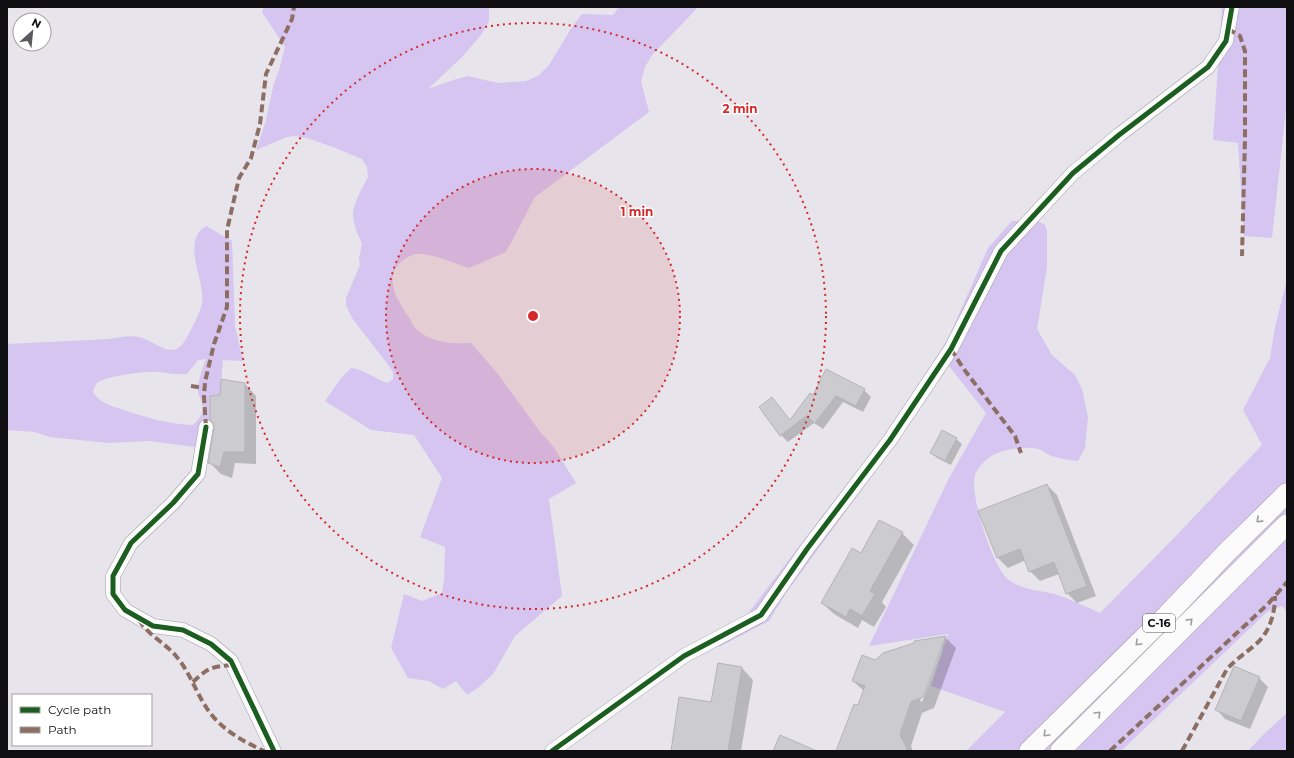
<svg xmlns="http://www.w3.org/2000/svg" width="1294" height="758" font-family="Montserrat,sans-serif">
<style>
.green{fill:#d5c5f0;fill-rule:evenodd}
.shadow{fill:#0003;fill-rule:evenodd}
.building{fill:#cccbd0;stroke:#b4b3b7}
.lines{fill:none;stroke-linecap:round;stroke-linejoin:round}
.minor-casing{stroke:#9f9ea2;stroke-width:15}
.highway-casing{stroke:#9f9ea2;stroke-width:21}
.minor{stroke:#fbfbfc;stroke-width:14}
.highway{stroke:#fbfbfc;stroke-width:20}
.quiet{stroke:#8d6e63;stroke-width:4;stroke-dasharray:8 4;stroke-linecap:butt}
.cycleway-casing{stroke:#fff;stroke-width:8}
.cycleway{stroke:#1b5e20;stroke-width:5}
.oneway{stroke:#9d9c9e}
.ring{fill:none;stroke:#d62828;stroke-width:2;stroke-dasharray:2 4}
.labels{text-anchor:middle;stroke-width:3;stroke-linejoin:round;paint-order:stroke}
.shield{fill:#fff;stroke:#575658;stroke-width:1}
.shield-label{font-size:11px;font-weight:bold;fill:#0f0e11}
.centre{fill:#d62828;stroke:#fff;stroke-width:2}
.ring-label{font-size:12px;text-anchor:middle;font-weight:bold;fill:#d62828;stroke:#fff;stroke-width:3;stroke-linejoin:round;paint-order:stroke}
</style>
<rect width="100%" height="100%" fill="#e7e5eb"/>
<!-- green -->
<g class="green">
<path d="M264 7H489V21L481 35 462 57 428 89 453 80 468 76 498 83 526 81 538 76 549 65 572 27 582 14 613 15 619 7H698L685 21 652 55 645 67 641 81 649 112 535 197 506 252 469 268C454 263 438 256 423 254 415 253 409 256 403 260 382 276 397 300 408 316 411 320 413 326 416 329 431 343 453 344 471 343L498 374 541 433 553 446 576 483 549 499 562 596 515 636 493 674 479 687 467 695 456 681 443 689 429 681 408 678 391 648 404 594 422 601 442 593 444 580 445 547 420 537 442 478 414 435 371 430 325 401 341 378 351 368C364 369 375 379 387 383L393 379V372L389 366 352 318 346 305V298L360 265 359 258 362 244 356 230 353 217V211L358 196 368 177 367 167 362 159 333 147 307 138 294 136 287 137 256 150 265 124 274 83 279 70 285 47 262 12Z"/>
<path d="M1222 7H1287V100L1272 238 1244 236 1238 143 1213 140Z"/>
<path d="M1012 221H1038L1045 225 1047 231V267L1037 329 1052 355 1075 375 1082 389 1088 417 1085 448 1078 461C1069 460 1060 459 1052 456 1047 454 1043 450 1038 449 1026 446 1004 449 993 455 986 459 978 467 975 475 969 494 993 569 1009 580 1024 591 1041 590 1058 595 1072 600 1086 607 1100 613L1174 538 1262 445 1243 410 1270 358 1275 327 1287 279V612L1282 606 1267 612 1121 751H966L1005 712 931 686 948 634 869 646 949 478 986 413 949 366 860 492 786 593 769 621 719 647 713 635 743 620 820 519 887 433 948 339 988 248Z"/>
<path d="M206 226 232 241 235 326 243 361 223 360 220 395 210 396 211 449 149 441 109 443 50 437 35 432 7 430V344L109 339C119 337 128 335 139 337 154 340 172 361 184 342 190 332 200 314 202 303 206 281 180 242 206 226ZM206 359C202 370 198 380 198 391 198 394 200 397 201 400 205 411 201 418 193 425 170 424 151 419 130 412 115 407 102 405 93 392 94 389 95 385 97 383 106 376 146 371 159 372 168 373 177 375 187 374L198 360Z"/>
<path d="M1287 713V751H1248L1263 735Z"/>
</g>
<!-- shadow -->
<g class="shadow">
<path d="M245 384 256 396V464L235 463 232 478 221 474 210 463 221 396Z"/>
<path d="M864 390 871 397 863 412 843 402 823 429 814 423 788 442 781 435 772 398 790 420 813 396Z"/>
<path d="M956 439 962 444 951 465 937 458 931 452Z"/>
<path d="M1047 485 1057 495 1096 596 1077 603 1067 593 1059 574 1040 581 1030 571 1026 560 1008 568 998 558Z"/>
<path d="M902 533 914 545 882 602 886 607 874 627 862 620 858 628 834 614 822 603 861 554Z"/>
<path d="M945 637 956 648 934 708 922 713 911 746 913 751H837L858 706 864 691 853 681 875 661ZM940 649H942L922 702 920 701Z"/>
<path d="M742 668 753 680 741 751H672Z"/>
<path d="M1259 678 1268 687 1250 729 1225 719 1217 710Z"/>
</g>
<!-- building -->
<g class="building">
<path d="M826 369 865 389 856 406 836 396 815 423 806 416 780 436 759 407 772 397 790 420 810 393 813 395Z"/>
<path d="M221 379 245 383V452H224L220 467 208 463 214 428V424L210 420V396L220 395Z"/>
<path d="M942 430 957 438 945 461 930 453Z"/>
<path d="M1047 484 1087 586 1066 594 1054 562 1029 572 1020 549 997 558 978 511Z"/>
<path d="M879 520 903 532 870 591 875 594 862 616 850 609 846 617 821 603 852 548 861 553Z"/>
<path d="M946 636 923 697 911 702 900 734 908 751H836L854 704 858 705 865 686 852 681 862 655 875 660 883 653 914 643V641Z"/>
<path d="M718 663 742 667 728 751H671L679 697 711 702Z"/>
<path d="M1234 666 1260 677 1241 721 1215 710Z"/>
<path d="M780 735 817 751H773Z"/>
</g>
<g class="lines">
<!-- minor casing -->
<g class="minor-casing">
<g id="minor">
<path d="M206 427 198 474 173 503 131 543 113 576V594L125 610 153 626 183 630 211 644 231 661 274 751"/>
<path d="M552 751 684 656 761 615 807 549 890 440 951 349 1001 251 1073 173 1119 135 1208 67 1226 41 1232 7"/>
</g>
</g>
<!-- highway casing -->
<g class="highway-casing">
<g id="highway">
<path d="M1029 751 1167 615 1226 553 1287 493"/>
<path d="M1060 751 1287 524"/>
</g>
</g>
<!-- minor -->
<use href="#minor" class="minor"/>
<!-- highway -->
<use href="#highway" class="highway"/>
<!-- quiet -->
<g class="quiet">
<path d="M1228 29 1240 36 1245 51V138L1242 256"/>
<path d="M951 349 963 368 1015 436 1021 453"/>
<path d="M191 386 204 388"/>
<path d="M206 427 204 397 205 382 214 344 227 307V230L239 178 251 158 260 124 266 74 292 19 294 7"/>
<path d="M139 620C148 635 165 643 176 656 189 671 195 690 206 707 219 728 242 741 264 751"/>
<path d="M193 682C209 667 211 667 233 665"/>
<path d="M1110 751 1268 604 1287 582"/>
<path d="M1182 751 1227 669C1236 659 1246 653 1256 644 1270 632 1275 613 1275 596"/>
</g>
<!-- cycleway casing -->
<g class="cycleway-casing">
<g id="cycleway">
<path d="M206 427 198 474 173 503 131 543 113 576V594L125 610 153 626 183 630 211 644 231 661 274 751"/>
<path d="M552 751 684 656 761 615 807 549 890 440 951 349 1001 251 1073 173 1119 135 1208 67 1226 41 1232 7"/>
</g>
</g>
<!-- cycleway -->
<use href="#cycleway" class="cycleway"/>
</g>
<!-- one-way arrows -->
<defs><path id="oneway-chevron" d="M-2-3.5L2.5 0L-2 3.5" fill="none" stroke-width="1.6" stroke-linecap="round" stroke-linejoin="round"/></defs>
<g class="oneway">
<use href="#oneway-chevron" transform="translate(1259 520) rotate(136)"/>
<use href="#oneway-chevron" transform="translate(1190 621) rotate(-45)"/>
<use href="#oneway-chevron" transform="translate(1138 643) rotate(135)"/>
<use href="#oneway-chevron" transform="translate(1098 714) rotate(-45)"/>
<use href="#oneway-chevron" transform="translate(1046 734) rotate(135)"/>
</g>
<!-- distance rings -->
<circle cx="533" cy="316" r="147" fill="#d62828" fill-opacity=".12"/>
<g class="ring">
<circle cx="533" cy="316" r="147"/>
<circle cx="533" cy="316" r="293"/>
</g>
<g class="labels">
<!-- shield labels -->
<rect class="shield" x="1143" y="614" width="32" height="18" rx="3"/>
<g class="shield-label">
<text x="1159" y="627">C-16</text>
</g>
</g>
<circle cx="533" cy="316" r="6" class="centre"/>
<g class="ring-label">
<text x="740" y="113">2 min</text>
<text x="637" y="216">1 min</text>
</g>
<!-- border -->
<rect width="1294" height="758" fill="none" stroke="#0f0e11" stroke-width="16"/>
<!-- legend -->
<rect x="12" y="694" width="140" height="52" fill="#ffffff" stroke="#9f9fa0"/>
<rect x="20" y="707" width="20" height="6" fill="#1b5e20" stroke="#9f9fa0"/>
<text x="48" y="714" font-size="12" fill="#0f0e11">Cycle path</text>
<rect x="20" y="727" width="20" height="6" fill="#8d6e63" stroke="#9f9fa0"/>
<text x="48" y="734" font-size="12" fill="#0f0e11">Path</text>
<!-- north arrow -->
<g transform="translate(32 32) rotate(27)"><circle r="19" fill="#ffffff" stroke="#9f9fa0"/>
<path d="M0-3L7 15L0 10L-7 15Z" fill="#5b595d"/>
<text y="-6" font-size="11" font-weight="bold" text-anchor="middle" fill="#0f0e11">N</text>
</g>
</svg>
